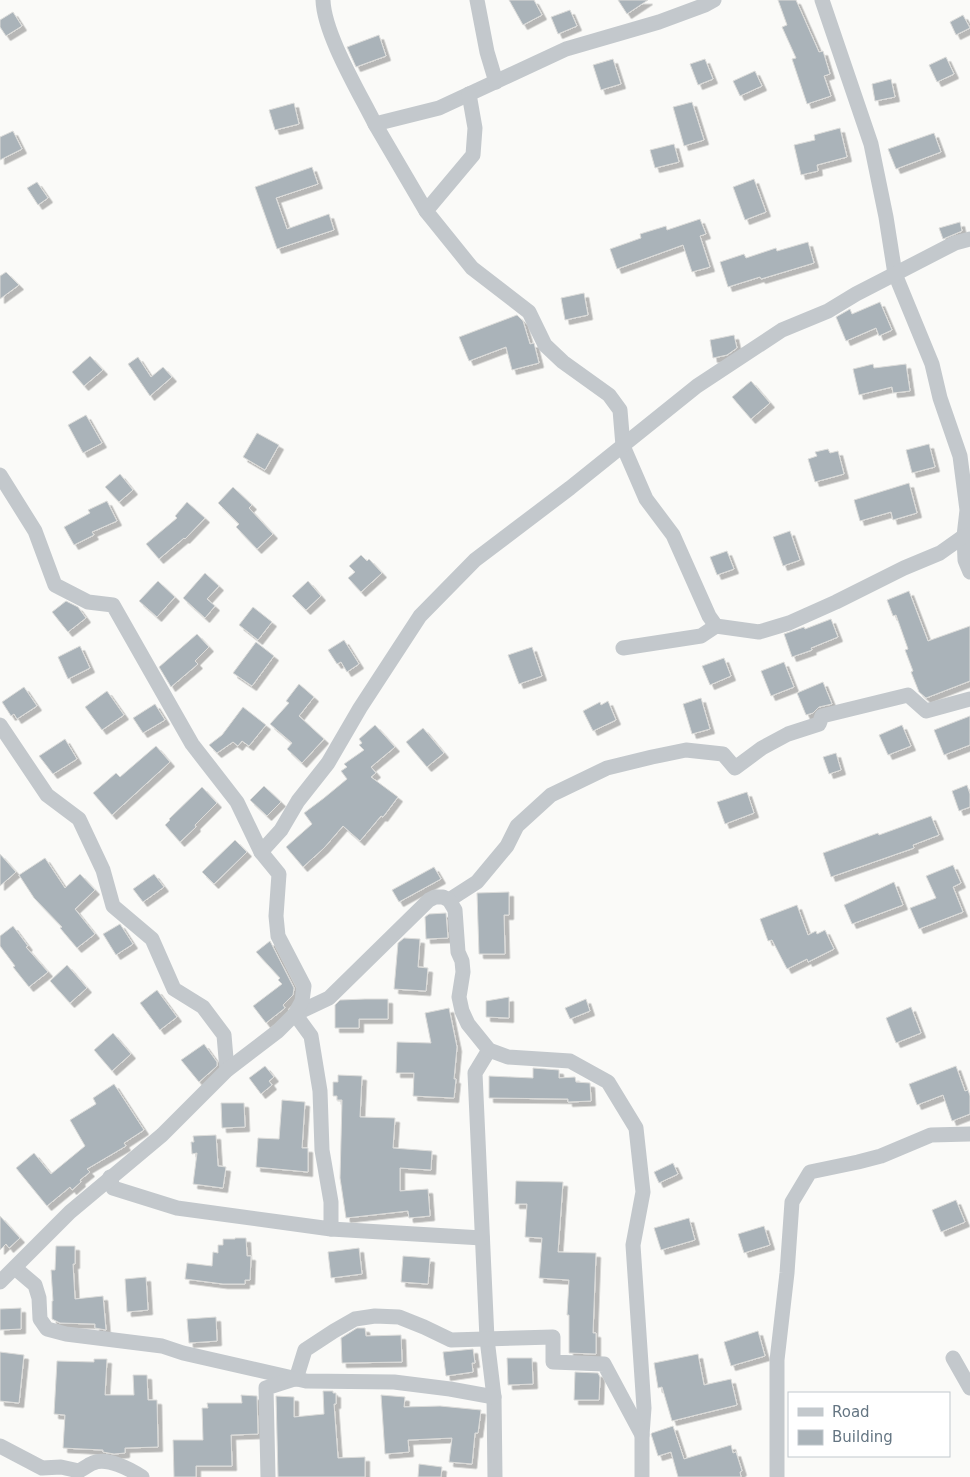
<svg xmlns="http://www.w3.org/2000/svg" width="970" height="1477" font-family="'DejaVu Sans',sans-serif">
<style>
.building{fill:#aab3b9;stroke:#dcdcda;filter:url(#shadow)}
.lines{fill:none;stroke-linecap:round;stroke-linejoin:round}
.street{stroke:#c3c8cc;stroke-width:15}
</style>
<defs>
<filter id="shadow"><feDropShadow dx="4.5" dy="4.5" stdDeviation="0" flood-color="#0004"/></filter>
</defs>
<rect width="100%" height="100%" fill="#fafaf8"/>
<!-- building -->
<g class="building">
<path d="M509 0H534L542 15 523 25Z"/>
<path d="M618 0H648L627 14Z"/>
<path d="M778 0H796L819 52 823 51 830 74 824 76 831 96 807 104 792 59 796 58 782 27 787 25Z"/>
<path d="M570 10 577 26 558 34 551 17Z"/>
<path d="M13 12 22 26 6 36 0 27V20Z"/>
<path d="M963 15 970 28 956 35 950 22Z"/>
<path d="M379 35 386 56 356 67 347 47Z"/>
<path d="M946 57 954 74 937 82 929 65Z"/>
<path d="M613 59 621 84 601 90 593 65Z"/>
<path d="M705 59 713 79 698 85 690 64Z"/>
<path d="M755 71 762 86 740 96 733 81Z"/>
<path d="M891 79 895 97 875 101 872 84Z"/>
<path d="M692 102 704 140 684 146 673 107Z"/>
<path d="M294 103 299 124 275 130 269 110Z"/>
<path d="M840 128 847 157 817 165 818 171 801 175 794 145 815 140 814 135Z"/>
<path d="M13 131 22 149 0 160V137Z"/>
<path d="M934 133 941 152 896 169 888 149Z"/>
<path d="M674 144 679 162 655 168 650 150Z"/>
<path d="M312 167 318 184 276 198 287 229 329 214 334 230 277 249 255 187Z"/>
<path d="M754 179 766 212 745 220 733 187Z"/>
<path d="M37 182 48 198 38 205 27 188Z"/>
<path d="M700 219 706 234 700 236 710 267 692 272 683 245 617 269 610 249 641 238 640 234 666 226 667 230Z"/>
<path d="M960 222 962 231 943 239 939 228Z"/>
<path d="M808 242 814 263 761 279 760 277 728 287 720 262 744 254 746 258 776 248 777 251Z"/>
<path d="M6 272 19 285 0 299V276Z"/>
<path d="M584 293 588 315 565 320 561 298Z"/>
<path d="M880 302 892 330 879 336 876 328 846 341 836 317 850 309 852 314Z"/>
<path d="M517 315 523 321 530 344 534 343 539 363 512 370 506 347 469 361 459 337Z"/>
<path d="M734 335 737 348 727 355 713 358 710 340Z"/>
<path d="M90 356 103 370 84 386 72 372Z"/>
<path d="M138 357 151 377 163 367 172 377 150 396 128 364Z"/>
<path d="M873 364 874 368 906 364 910 391 893 393 892 387 859 395 853 369Z"/>
<path d="M751 381 770 403 751 419 732 397Z"/>
<path d="M86 415 102 443 83 453 68 425Z"/>
<path d="M257 433 279 445 265 470 243 457Z"/>
<path d="M929 444 935 467 912 473 906 450Z"/>
<path d="M828 449 830 453 838 451 844 474 815 482 808 459 817 456 815 452Z"/>
<path d="M120 474 133 490 119 502 105 487Z"/>
<path d="M909 483 917 513 893 520 891 512 860 521 854 500Z"/>
<path d="M233 487 252 505 249 508 273 534 257 549 236 527 239 524 218 503Z"/>
<path d="M107 501 117 521 92 532 94 535 74 545 64 527 90 513 88 510Z"/>
<path d="M187 502 205 518 185 539 184 538 159 559 146 544 177 518 175 516Z"/>
<path d="M790 531 800 560 783 566 773 537Z"/>
<path d="M727 551 734 569 717 575 710 557Z"/>
<path d="M361 555 367 561 369 559 382 573 361 592 348 578 355 572 349 566Z"/>
<path d="M205 573 219 586 207 599 215 606 205 618 183 598Z"/>
<path d="M158 581 175 597 157 617 139 601Z"/>
<path d="M308 581 321 596 306 610 292 596Z"/>
<path d="M909 591 928 641 970 626V681L926 698 919 692 911 672 913 671 905 650 908 649 896 615 893 616 887 600Z"/>
<path d="M66 601 78 607 86 618 68 632 52 612Z"/>
<path d="M253 607 272 622 258 640 239 625Z"/>
<path d="M831 619 838 637 811 648 812 650 792 657 784 634 804 627 805 629Z"/>
<path d="M197 634 209 647 195 661 198 664 171 687 159 667Z"/>
<path d="M344 640 359 664 347 672 341 662 337 664 328 650Z"/>
<path d="M256 642 274 656 252 686 233 673Z"/>
<path d="M80 646 90 668 68 679 58 657Z"/>
<path d="M532 647 542 676 519 684 508 655Z"/>
<path d="M724 658 731 676 710 685 702 666Z"/>
<path d="M784 662 794 687 771 696 761 671Z"/>
<path d="M823 682 832 704 819 707 813 713 806 715 797 693Z"/>
<path d="M299 684 314 697 299 716 324 739 302 763 287 749 292 743 270 724 289 703 286 701Z"/>
<path d="M24 687 37 706 17 719 14 714 11 716 2 702Z"/>
<path d="M107 691 124 715 102 730 85 707Z"/>
<path d="M701 698 710 729 692 734 683 704Z"/>
<path d="M608 701 616 720 593 731 583 711 600 702 601 705Z"/>
<path d="M155 704 165 720 143 733 133 718Z"/>
<path d="M243 707 266 725 249 746 242 741 238 746 233 742 217 753 209 745 222 735Z"/>
<path d="M970 716V745L944 755 934 730Z"/>
<path d="M375 725 395 747 371 767 376 773 371 777 398 797 383 817 381 816 360 841 343 826 324 848 303 867 286 847 312 824 304 813 324 798 347 779 341 771 347 767 344 764 364 750 359 745 362 743 359 739Z"/>
<path d="M902 725 911 746 888 755 879 735Z"/>
<path d="M423 728 444 753 427 767 406 742Z"/>
<path d="M65 739 77 759 53 774 39 756Z"/>
<path d="M156 746 170 762 112 815 93 793 116 773 120 777Z"/>
<path d="M836 753 841 770 829 774 823 757Z"/>
<path d="M967 785 970 794V807L959 811 952 791Z"/>
<path d="M264 786 281 802 267 816 250 800Z"/>
<path d="M202 787 217 803 195 825 196 827 180 842 165 825 170 820 169 819Z"/>
<path d="M747 792 754 813 725 824 717 802Z"/>
<path d="M931 816 939 835 913 845 914 848 831 877 823 853 878 833 879 835Z"/>
<path d="M235 840 247 852 214 884 202 872Z"/>
<path d="M0 854 16 872 0 886Z"/>
<path d="M45 858 65 888 80 874 95 890 75 909 95 934 77 948 60 928 62 927 34 898 19 875Z"/>
<path d="M953 865 961 883 953 887 963 912 919 929 910 908 936 898 926 876Z"/>
<path d="M434 867 441 879 399 902 392 890Z"/>
<path d="M154 874 164 887 143 902 133 889Z"/>
<path d="M894 882 903 905 852 924 844 905Z"/>
<path d="M509 892V915H504L505 954H479L477 893Z"/>
<path d="M797 905 808 935 816 931 817 934 825 930 834 949 808 962 807 959 787 969 772 940 768 941 760 919Z"/>
<path d="M446 913 448 938 426 939 425 917 429 914Z"/>
<path d="M120 924 133 944 116 955 103 934Z"/>
<path d="M13 926 28 946 26 947 48 972 29 987 13 967 15 966 0 946V936Z"/>
<path d="M404 938 420 939 418 967 428 968 426 991 394 989 398 943Z"/>
<path d="M270 941 294 988 293 995 283 1005 285 1008 266 1023 253 1006 282 984 278 980 280 978 256 952Z"/>
<path d="M67 965 87 988 70 1003 50 981Z"/>
<path d="M157 990 177 1017 160 1030 140 1003Z"/>
<path d="M509 997V1018L486 1017V1001Z"/>
<path d="M365 999H388V1019H359V1028H335V1005L340 1000Z"/>
<path d="M586 999 590 1011 570 1019 565 1008Z"/>
<path d="M911 1007 921 1033 896 1043 886 1018Z"/>
<path d="M449 1008 457 1047 454 1079H456L454 1098 413 1096 414 1073H396L397 1042 431 1043 425 1013Z"/>
<path d="M113 1033 131 1054 112 1071 94 1050Z"/>
<path d="M204 1044 217 1062V1066L199 1082 181 1060Z"/>
<path d="M265 1066 274 1077 269 1081 272 1085 261 1094 249 1078Z"/>
<path d="M956 1066 965 1091 968 1090 970 1096V1114L952 1121 943 1095 917 1105 909 1084Z"/>
<path d="M533 1068 559 1070V1078L575 1077 576 1082 590 1083 591 1101 568 1102V1099L489 1098V1076L533 1078Z"/>
<path d="M338 1075 362 1076 360 1117 395 1118 393 1148 432 1151 431 1170 400 1168V1191L428 1189 430 1216 409 1218 408 1211 346 1218 340 1178 342 1100H337V1096H333V1082H338Z"/>
<path d="M114 1084 144 1130 124 1143 126 1146 87 1169 90 1172 80 1180 81 1182 72 1190 70 1187 47 1206 16 1168 34 1153 51 1174 85 1146 70 1120 96 1104 93 1098Z"/>
<path d="M282 1100 305 1102 302 1148H308V1172L256 1167 258 1138 279 1139Z"/>
<path d="M221 1103H244L245 1127 222 1128Z"/>
<path d="M216 1135 218 1166 226 1167 223 1188 193 1184 197 1153 192 1154 191 1142H194L193 1136Z"/>
<path d="M673 1163 678 1174 659 1183 654 1172Z"/>
<path d="M516 1181 563 1182 558 1252 596 1253 593 1333H596V1354L569 1353V1315H567L569 1280 539 1278 542 1238 525 1237 527 1204H515Z"/>
<path d="M956 1200 965 1222 941 1232 932 1210Z"/>
<path d="M0 1216 20 1238 9 1248 6 1244 0 1250Z"/>
<path d="M689 1218 695 1240 661 1250 654 1228Z"/>
<path d="M764 1226 770 1245 744 1253 738 1234Z"/>
<path d="M235 1238H246L247 1256H251L250 1280H245V1284H223L185 1279 187 1263 212 1266 213 1252 218 1253V1245H223V1239H235Z"/>
<path d="M56 1246H75V1264H73L75 1299 103 1296 106 1330 95 1328V1324L60 1323 52 1319V1301H53L51 1270H55Z"/>
<path d="M359 1248 362 1274 331 1278 328 1252Z"/>
<path d="M403 1256 430 1258 428 1284 401 1282Z"/>
<path d="M146 1277 148 1310 127 1312 125 1279Z"/>
<path d="M21 1308V1329L0 1330V1309Z"/>
<path d="M216 1317 217 1341 189 1343 187 1319Z"/>
<path d="M357 1328H365L366 1336 401 1335 402 1362 342 1363 341 1338Z"/>
<path d="M758 1331 765 1356 731 1366 724 1342Z"/>
<path d="M473 1349 475 1363H472L473 1372 446 1376 443 1352Z"/>
<path d="M0 1352 24 1355 19 1403 0 1401Z"/>
<path d="M698 1354 704 1385 731 1379 737 1405 672 1421 662 1387 658 1388 654 1363Z"/>
<path d="M507 1358H532L533 1384 508 1385Z"/>
<path d="M94 1359H107L105 1395H134L133 1375H147L148 1400H157L158 1447 125 1448V1453L114 1454 103 1452V1450L63 1448 65 1415 54 1414 57 1361 94 1362Z"/>
<path d="M575 1372 598 1373 600 1377 599 1400H574Z"/>
<path d="M323 1391H333V1393H336V1404H334L338 1458 365 1457V1477H278L276 1396 294 1397V1417L324 1414Z"/>
<path d="M241 1395 257 1396 258 1434 231 1435 232 1466H196V1477H174L173 1440H203L202 1408H208L207 1403H242Z"/>
<path d="M381 1395 405 1397 404 1407 440 1406 481 1410 478 1433H475L472 1464 449 1462 452 1438 408 1440 409 1452 385 1454Z"/>
<path d="M673 1426 684 1459 731 1445 733 1453 736 1452 742 1471 740 1472 741 1477H678L671 1452 658 1456 651 1434 652 1433Z"/>
<path d="M419 1464 442 1467 441 1477H418Z"/>
</g>
<g class="lines">
<!-- street -->
<g class="street">
<path d="M323 0C324 34 359 92 375 124L439 108 566 49 659 22 705 5 714 0"/>
<path d="M477 0 487 52 496 82"/>
<path d="M822 0 871 144 886 217 895 274 932 364 940 398 960 456 967 510 964 536 965 560 970 572"/>
<path d="M469 94 475 128 473 155 426 211 472 268 529 312 545 345 563 362 609 395 620 410 623 446 646 499 673 535 709 616 716 626"/>
<path d="M375 124 426 211"/>
<path d="M0 475 35 531 55 585 88 602 113 605 192 744 237 802 261 852"/>
<path d="M623 648 701 636 716 626 759 632 789 623 836 602 904 568 940 553 964 536 970 534"/>
<path d="M0 725 47 795 79 819 103 870 113 906 152 939 174 989 203 1007 224 1035 227 1070"/>
<path d="M449 900 477 882 507 846 517 826 551 795 607 768 652 757 686 750 723 754 735 768 762 748 788 734 819 724 822 716 908 695 926 711 970 699"/>
<path d="M489 1050 475 1073 487 1339 494 1397 495 1477"/>
<path d="M110 1177 113 1188 177 1208 331 1229V1202L322 1150 320 1091 311 1036 295 1014 329 998 429 900 435 897H443L449 900 455 910 458 952 462 961 463 972 459 997 462 1011 468 1024 489 1050 508 1057 570 1061 608 1082 636 1128 643 1192 633 1245 644 1408 642 1435V1477"/>
<path d="M331 1229 482 1238"/>
<path d="M15 1268 35 1285 39 1298 40 1319 47 1329 66 1334 162 1346 183 1353 306 1381 394 1382 450 1389 494 1397"/>
<path d="M0 1282 70 1212 162 1135 227 1070 278 1031 295 1014 302 1001 304 986 278 936 276 916 279 874 261 852 281 830 298 801 328 763 360 708 420 616 475 560 570 488 697 386 782 330 828 311 856 294 955 243 970 239"/>
<path d="M953 1358 970 1388"/>
<path d="M296 1379 305 1350 334 1331 355 1319 375 1316 399 1317 424 1327 451 1340 553 1337V1362L604 1364 642 1435"/>
<path d="M0 1446 42 1468 61 1467 79 1471C83 1469 88 1465 93 1463 107 1457 130 1469 142 1477"/>
<path d="M268 1477 266 1388 294 1379"/>
<path d="M777 1477V1360L787 1273 792 1202 810 1172 858 1162 881 1156 931 1135 970 1134"/>
</g>
</g>
<!-- legend -->
<rect x="788" y="1392" width="162" height="65" fill="#ffffff" stroke="#c1c8cd"/>
<rect x="798" y="1408" width="25" height="8" fill="#c3c8cc" stroke="#c1c8cd"/>
<text x="832" y="1417" font-size="15" fill="#657683">Road</text>
<rect x="798" y="1430" width="25" height="15" fill="#aab3b9" stroke="#c1c8cd"/>
<text x="832" y="1442" font-size="15" fill="#657683">Building</text>
</svg>
